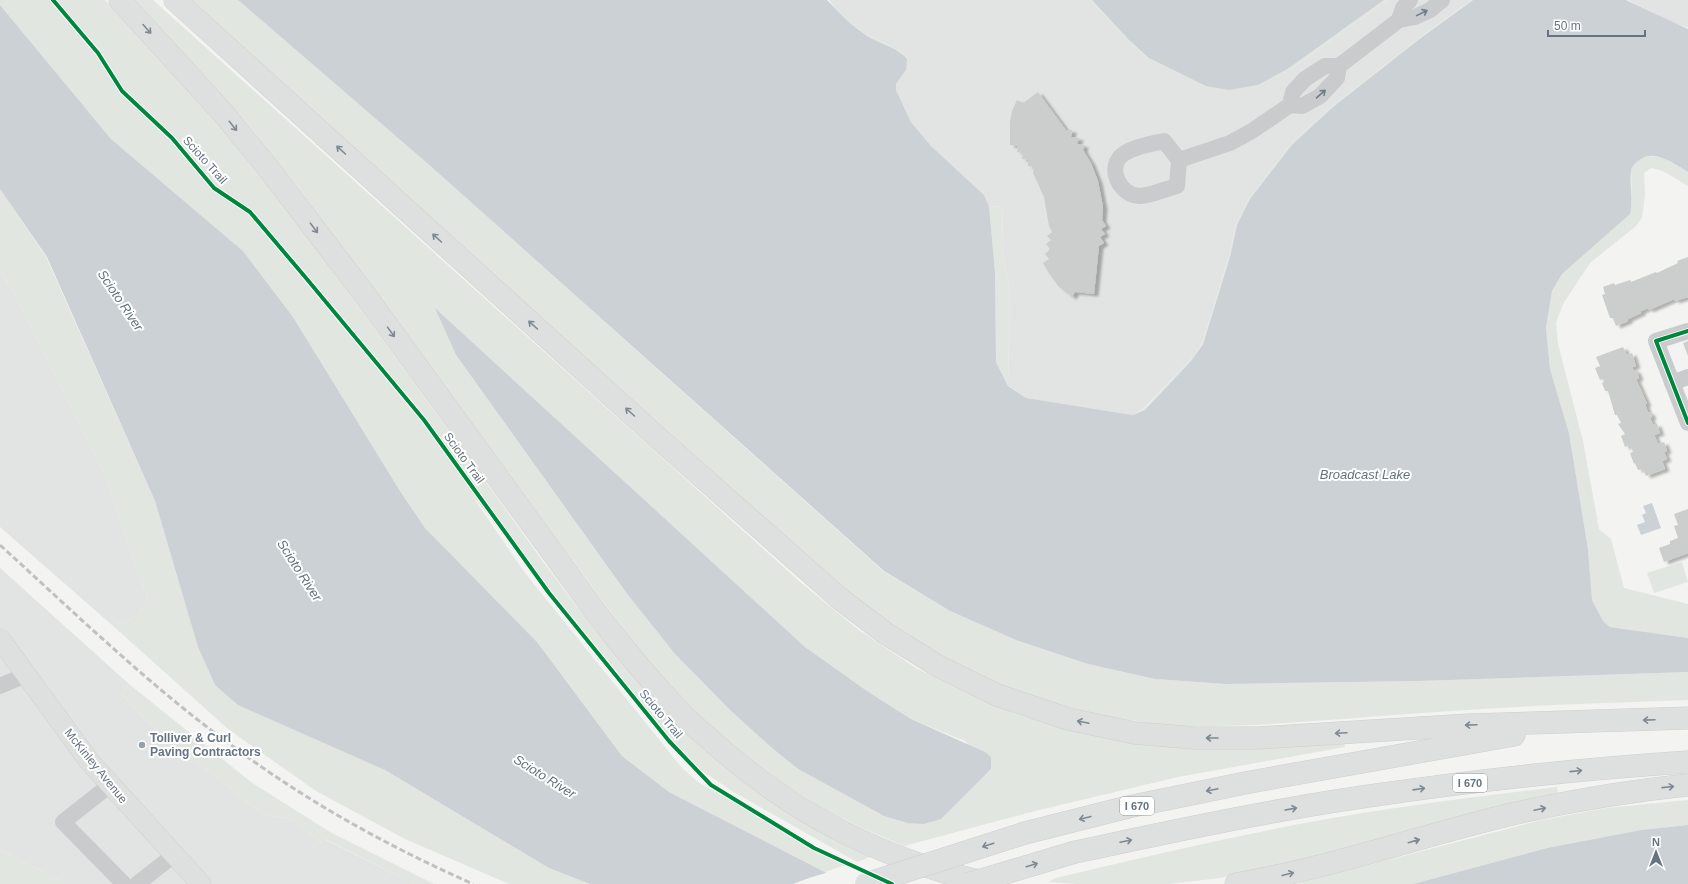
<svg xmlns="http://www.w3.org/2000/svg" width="1688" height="884" font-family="Helvetica,sans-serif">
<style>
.built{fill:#e2e3e3}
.green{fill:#e2e6e0;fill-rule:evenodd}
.water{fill:#cbd1d5}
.pier{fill:#f3f3f2}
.building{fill:#cccdcd;filter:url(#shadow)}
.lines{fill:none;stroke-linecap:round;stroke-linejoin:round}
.major-casing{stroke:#cfd0d0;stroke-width:21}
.highway-casing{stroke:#cfcfd0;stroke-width:23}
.minor{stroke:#c9cbcc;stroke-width:16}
.major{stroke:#dedfdf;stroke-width:20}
.highway{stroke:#dedfdf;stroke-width:22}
.rail{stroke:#c0c1c2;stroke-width:3;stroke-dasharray:6 3;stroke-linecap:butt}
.highway-bridge-casing{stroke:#cfcfd0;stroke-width:23;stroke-linecap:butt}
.highway-bridge{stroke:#dedfdf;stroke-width:22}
.cycleway-casing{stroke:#fff;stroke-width:6}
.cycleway{stroke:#00873e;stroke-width:4}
.oneway{stroke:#707c88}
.oneway2{stroke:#7e8993}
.poi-dot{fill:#97a0a8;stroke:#fff;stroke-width:1.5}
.labels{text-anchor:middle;stroke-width:4;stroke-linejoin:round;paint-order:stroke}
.shield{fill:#fff;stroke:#949da6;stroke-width:1}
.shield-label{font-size:11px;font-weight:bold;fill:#667380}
.street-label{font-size:12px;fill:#667380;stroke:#fff}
.poi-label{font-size:12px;font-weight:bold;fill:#667380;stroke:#fff;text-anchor:start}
.water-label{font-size:13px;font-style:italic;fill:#61747d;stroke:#fff}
</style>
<defs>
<filter id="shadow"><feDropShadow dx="4.5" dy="2.5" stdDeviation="1" flood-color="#0004"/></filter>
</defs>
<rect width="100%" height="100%" fill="#f3f3f2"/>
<!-- built -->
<g class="built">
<path d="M829 0H1090L1127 40 1148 59 1290 70 1388 0H1472L1420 37 1331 107 1291 143 1249 198 1236 224 1229 256 1202 343 1190 360 1144 408 1133 415 1026 398 1008 385 1010 293 1002 248 1003 207 989 206 984 195 931 146 911 122 896 90V84L906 70 902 52 867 34 841 13Z"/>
<path d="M1628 0H1688V28L1672 22Z"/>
<path d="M0 271 16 298 105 476 148 600 137 616 112 625 0 527Z"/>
<path d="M0 568 129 684 121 694 147 722 262 814 294 820 321 843 324 839 414 884H67L0 849Z"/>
</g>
<!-- green -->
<g class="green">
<path d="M0 0H105C243 137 353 300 468 457 561 585 649 722 784 811 812 829 842 843 872 856L857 862 732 791 695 766 628 688 471 494 525 573 682 768 698 782 845 865 825 872 669 792 622 756 537 642 425 528 400 491 293 317 243 251 111 139 0 5Z"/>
<path d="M136 0H153L800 582 859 630 916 668 967 693 1016 714 1073 730 1344 742 1345 747 1178 777 1031 812 904 846 860 827 823 808 777 779 737 750 705 721 670 685 636 646 299 189 250 127ZM436 309 805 647 867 691 911 719 965 741 991 769 974 785 907 823 884 816 798 769 772 748 730 710 675 654 628 595 456 355Z"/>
<path d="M188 0H238L427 163 883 571 950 611 1016 640 1088 664 1155 679 1225 684 1419 681 1688 672V700C1599 703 1511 706 1423 713 1345 718 1267 727 1189 726 1117 724 1028 700 963 669 952 663 942 656 932 650 896 628 862 604 828 579Z"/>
<path d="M827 0 867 34 902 52 908 59 906 70 907 59C897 47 880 44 867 36 852 26 839 13 827 0Z"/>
<path d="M1090 0H1092L1128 39 1289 68 1384 0H1388L1290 70 1258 87 1229 91 1205 87 1148 59 1127 40Z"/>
<path d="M1473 0 1421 38 1237 225 1230 257 1203 343 1191 361 1145 410 1133 415 1026 398 1008 386 996 362 995 272 989 206 1003 207 1002 248 1010 293 1008 385 1026 398 1133 415 1145 408 1190 360 1202 343 1229 257 1236 224 1249 198 1291 143 1331 107 1420 37Z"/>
<path d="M1650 156 1663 157 1688 172V186L1663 171 1651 168 1644 173 1645 194 1642 218 1636 226 1590 263 1563 304 1556 323 1558 344 1583 441 1599 529 1611 539 1624 588 1688 604V638L1610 627 1603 621 1592 600 1588 549 1569 433 1550 369 1546 328 1552 291 1562 274 1623 220 1632 205 1631 172 1632 165 1640 158Z"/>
<path d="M0 189 46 257 155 501 198 647 215 685 385 770 549 868 590 884H509L405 839 316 791 228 729 112 625 137 616 148 600 105 476 16 298 0 271Z"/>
<path d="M1682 562 1688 582 1654 593 1647 573Z"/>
<path d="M129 684 251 782 330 832 434 884H414L325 839 321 843 294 820 262 814 147 722 121 694Z"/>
<path d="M1557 787 1558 793 1327 854 1220 878 1169 884H1077L1048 882 1056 878C1140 858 1225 838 1310 822 1392 807 1474 797 1557 787Z"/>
<path d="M1688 800V825L1641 830 1547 848 1413 884H1296L1537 821 1606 808Z"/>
<path d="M0 849 67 884H0Z"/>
</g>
<!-- water -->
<g class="water">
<path d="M238 0H827C839 13 852 26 867 36 880 44 897 47 907 59L906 70 896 84V90L911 122 931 146 984 195 989 206 995 272 996 362 1008 386 1026 398 1133 415 1145 410 1191 361 1203 344 1230 257 1237 225 1250 199 1292 145 1332 108 1421 38 1473 0H1626L1688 29V172C1675 164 1653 147 1638 161 1634 164 1632 166 1631 171 1629 185 1634 199 1630 214L1562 274 1552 291 1546 328 1550 369 1569 433 1588 549 1592 600 1603 621 1610 627 1688 638V672L1419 681 1225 684 1155 679 1088 664 1016 640 950 611 884 571 427 163Z"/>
<path d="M1092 0H1384L1289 68 1258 85 1229 90 1206 86 1149 58 1128 39Z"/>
<path d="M0 5 111 139 243 251 293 317 400 491 425 528 537 642 622 756 669 792 848 884H590L549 868 385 770 238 705 215 685 198 647 155 501 47 257 0 189Z"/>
<path d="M435 308 805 647 867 691 911 719 985 752 991 757V769L941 819 924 824 907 823 884 816 798 769 772 748 730 710 675 654 628 595 456 355Z"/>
<path d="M1652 503 1661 528 1641 535 1637 525 1645 522 1642 515 1646 513 1643 506Z"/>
<path d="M1688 825V884H1413L1547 848 1641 830Z"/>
</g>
<!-- pier -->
<path class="pier" d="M829 872 850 884H793L809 878Z"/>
<!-- building -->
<g class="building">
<path d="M1038 92 1066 130H1072L1071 137 1079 138 1077 144 1084 145 1083 150 1091 163 1098 181 1103 207 1102 220 1106 226 1101 229 1105 234 1100 237 1104 243 1099 246 1094 294 1075 292 1072 297 1059 287 1048 272 1043 263 1049 259 1045 254 1050 249 1046 244 1051 240 1047 236 1052 232 1049 226 1044 197 1033 173 1034 167 1028 166V160L1022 159 1023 153 1017 152 1018 146 1010 145V122L1012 111 1017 100 1023 103Z"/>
<path d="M1688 257V297L1675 301 1674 299 1649 310 1648 308 1641 311V313L1628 319V321L1616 326 1613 318H1610L1602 295 1605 294 1603 287 1614 283 1615 285 1630 280 1631 282 1656 272 1657 273 1678 263 1677 261Z"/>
<path d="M1688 341V356L1683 343Z"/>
<path d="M1623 347 1627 355 1632 353 1636 366 1632 367 1634 371 1636 370 1639 378 1636 379 1647 404H1645L1648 413 1650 412 1652 417 1650 418 1653 425 1657 424 1660 433 1654 435 1658 444 1664 442 1667 451 1664 452 1667 459 1662 461 1665 469 1646 476 1643 469 1638 470 1635 463 1634 464 1630 453 1633 452 1630 445 1625 447 1621 436 1625 434 1618 424 1621 423 1617 415H1615L1608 391H1605L1602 383 1604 382 1603 379 1600 380 1595 368 1600 366 1596 357Z"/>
<path d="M1688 509V553L1664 562 1659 548 1670 544V541L1678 538 1674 526 1678 525 1674 514Z"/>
</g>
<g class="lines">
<!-- major casing -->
<g class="major-casing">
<path id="major" d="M0 639 89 761 201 884"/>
</g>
<!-- highway casing -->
<g class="highway-casing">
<g id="highway">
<path d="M120 0 224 114 269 169 365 295 595 611C622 647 651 682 683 715 692 725 704 734 714 743 792 813 886 862 989 883"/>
<path d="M175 0 658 438 839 598 885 633 938 666 997 695 1068 719 1135 733 1195 738H1258L1468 725 1688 718"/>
<path d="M1025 833 1128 807 1250 782 1514 735"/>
<path d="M1075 852C1170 832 1266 811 1362 797 1470 781 1579 769 1688 762"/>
<path d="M1236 884C1330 868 1420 836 1512 814 1570 801 1629 791 1688 785"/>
</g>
</g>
<!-- minor -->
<g class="minor">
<path d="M1399 20 1403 8 1410 0"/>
<path d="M1290 105 1302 106 1320 96 1337 78 1339 66"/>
<path d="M1164 141 1179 160 1177 186C1166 189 1152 195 1141 196 1119 197 1105 165 1125 153 1136 146 1151 144 1164 141Z"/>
<path d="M1179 160 1230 143 1252 131 1290 105 1293 92 1305 79 1325 66H1339L1399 20 1415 17 1430 10 1442 0"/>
<path d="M1688 331 1656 341 1688 423"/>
<path d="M1672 383 1688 377"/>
<path d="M0 686 26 675"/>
<path d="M110 785 63 822 124 884"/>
<path d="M137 884 174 855"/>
</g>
<!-- major -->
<use href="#major" class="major"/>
<!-- highway -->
<use href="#highway" class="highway"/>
<!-- rail -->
<path class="rail" d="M0 545C77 615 154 690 238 750 311 804 390 847 473 884"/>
<!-- highway-bridge casing -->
<g class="highway-bridge-casing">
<g id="highway-bridge">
<path d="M866 884 1025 833"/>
<path d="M968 884 1075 852"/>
</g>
</g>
<!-- highway-bridge -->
<use href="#highway-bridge" class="highway-bridge"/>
<!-- cycleway casing -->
<g class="cycleway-casing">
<g id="cycleway">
<path d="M53 0 98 53 122 91 172 138 214 188 250 212 306 278 424 420 549 593 669 741 711 785 814 848 892 884"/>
<path d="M1688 331 1656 341 1688 423"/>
</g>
</g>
<!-- cycleway -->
<use href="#cycleway" class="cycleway"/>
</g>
<!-- one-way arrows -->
<defs><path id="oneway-shaft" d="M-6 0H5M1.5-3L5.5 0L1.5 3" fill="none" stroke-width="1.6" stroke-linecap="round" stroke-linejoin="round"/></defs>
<g class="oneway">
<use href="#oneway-shaft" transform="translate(1422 13) rotate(-26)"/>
<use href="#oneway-shaft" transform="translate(1321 94) rotate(-41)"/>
</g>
<g class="oneway2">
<use href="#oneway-shaft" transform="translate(147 29) rotate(48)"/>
<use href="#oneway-shaft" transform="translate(233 126) rotate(51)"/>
<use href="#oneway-shaft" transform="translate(341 150) rotate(-138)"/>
<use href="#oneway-shaft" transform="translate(314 228) rotate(53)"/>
<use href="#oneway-shaft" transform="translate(437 238) rotate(-138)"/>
<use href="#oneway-shaft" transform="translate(533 325) rotate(-138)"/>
<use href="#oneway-shaft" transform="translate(391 332) rotate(54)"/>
<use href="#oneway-shaft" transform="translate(630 412) rotate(-138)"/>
<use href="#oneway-shaft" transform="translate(1649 720) rotate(178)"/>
<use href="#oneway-shaft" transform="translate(1083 722) rotate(-168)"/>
<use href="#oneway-shaft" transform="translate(1471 725) rotate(178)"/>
<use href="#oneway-shaft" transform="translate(1341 733) rotate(177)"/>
<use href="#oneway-shaft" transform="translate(1212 738) rotate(-180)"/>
<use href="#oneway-shaft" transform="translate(1576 771) rotate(-6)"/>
<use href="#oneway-shaft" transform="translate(1668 787) rotate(-6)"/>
<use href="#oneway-shaft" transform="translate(1419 789) rotate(-8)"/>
<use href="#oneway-shaft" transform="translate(1212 790) rotate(168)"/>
<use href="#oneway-shaft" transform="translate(1291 809) rotate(-10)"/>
<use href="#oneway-shaft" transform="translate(1540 809) rotate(-12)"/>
<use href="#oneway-shaft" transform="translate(1085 818) rotate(166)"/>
<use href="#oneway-shaft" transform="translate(1126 841) rotate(-12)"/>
<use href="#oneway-shaft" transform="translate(1414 841) rotate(-16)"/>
<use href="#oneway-shaft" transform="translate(988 845) rotate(162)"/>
<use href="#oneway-shaft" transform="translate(1032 865) rotate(-17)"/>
<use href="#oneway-shaft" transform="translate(1288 874) rotate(-14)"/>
</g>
<!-- markers -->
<circle class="poi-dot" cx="142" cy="745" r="4"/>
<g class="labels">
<!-- shield labels -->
<g class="shield">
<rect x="1453" y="774" width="34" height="18" rx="3"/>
<rect x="1120" y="797" width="34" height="18" rx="3"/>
</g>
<g class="shield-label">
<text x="1470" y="787">I 670</text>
<text x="1137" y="810">I 670</text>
</g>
<!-- street labels -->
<g class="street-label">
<text transform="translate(205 160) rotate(48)" y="4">Scioto Trail</text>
<text transform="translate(464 458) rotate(54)" y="4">Scioto Trail</text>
<text transform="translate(661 714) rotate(50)" y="4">Scioto Trail</text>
<text transform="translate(96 766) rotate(51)" y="4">McKinley Avenue</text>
</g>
<!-- poi labels -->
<g class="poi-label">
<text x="150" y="742">Tolliver &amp; Curl<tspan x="150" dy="14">Paving Contractors</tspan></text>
</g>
<!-- water labels -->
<g class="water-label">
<text transform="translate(121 300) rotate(56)" y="5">Scioto River</text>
<text x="1365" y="479">Broadcast Lake</text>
<text transform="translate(300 570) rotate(57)" y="5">Scioto River</text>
<text transform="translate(545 776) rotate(32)" y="5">Scioto River</text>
</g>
</g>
<!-- north arrow -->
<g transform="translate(1656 852)" stroke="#ffffff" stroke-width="3" paint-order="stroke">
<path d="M0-3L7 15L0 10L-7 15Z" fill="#667380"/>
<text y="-6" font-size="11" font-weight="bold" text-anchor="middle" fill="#667380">N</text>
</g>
<!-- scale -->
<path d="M1548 30v6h97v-6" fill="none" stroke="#667380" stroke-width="2"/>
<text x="1554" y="30" font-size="12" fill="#667380" stroke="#ffffff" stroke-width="3" paint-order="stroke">50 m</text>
</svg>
